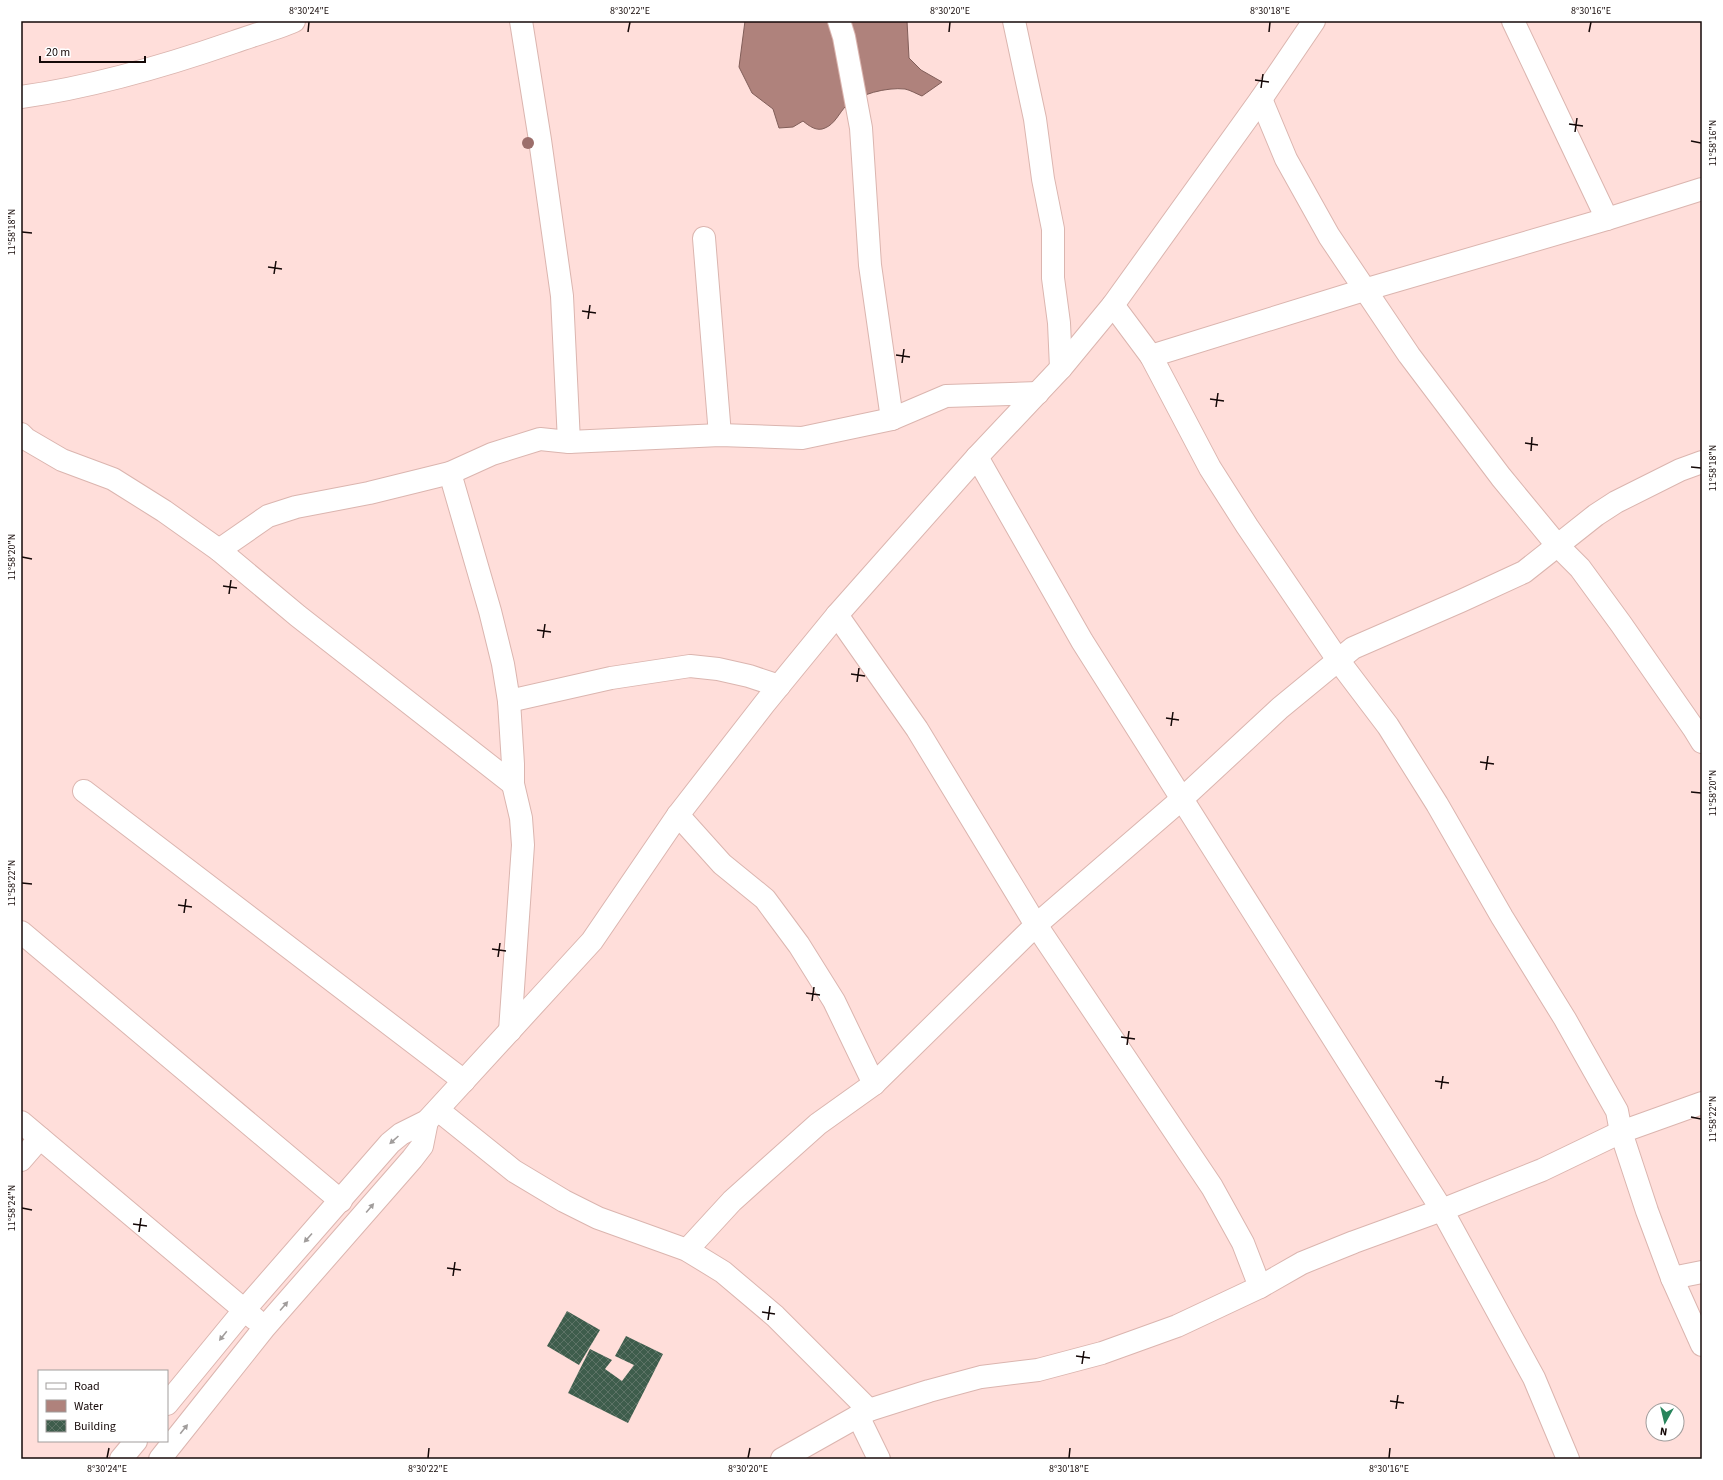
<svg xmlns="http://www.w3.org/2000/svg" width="1723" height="1480" font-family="'Source Sans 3',sans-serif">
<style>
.water{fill:#af827c;stroke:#815e59}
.building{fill:url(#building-cross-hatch)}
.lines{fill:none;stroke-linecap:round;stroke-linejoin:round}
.minor-casing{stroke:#dbb5af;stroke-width:24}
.minor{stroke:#fff;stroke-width:22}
.tree{fill:#9c6e6b}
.oneway{fill:#a19d9c}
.ticks{fill:none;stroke:#150908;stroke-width:1.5}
.neatline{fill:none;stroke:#150908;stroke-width:1.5}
.ticks-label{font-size:10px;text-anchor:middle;fill:#150908}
</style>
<defs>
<pattern id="building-cross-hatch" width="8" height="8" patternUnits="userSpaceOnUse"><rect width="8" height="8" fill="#3e5d4c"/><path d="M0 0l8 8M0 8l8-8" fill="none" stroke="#5d7366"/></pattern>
</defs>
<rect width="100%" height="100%" fill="#ffdeda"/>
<!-- water -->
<path class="water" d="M745 21H907L909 58 921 70 942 82 922 96C917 94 910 90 905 89 887 87 859 94 846 106 839 113 835 124 825 128 817 132 809 126 803 121L793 127 779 128 773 109 752 93 739 67Z"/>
<!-- building -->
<g class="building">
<path d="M567 1311 600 1330 579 1365 547 1346Z"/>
<path d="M626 1336 663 1354 628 1423 568 1393 590 1349 612 1360 605 1369 622 1381 634 1365 615 1356Z"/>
</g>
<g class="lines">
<!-- minor casing -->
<g class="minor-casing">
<g id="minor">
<path d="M521 21 540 140 562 296 569 442"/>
<path d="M839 21 844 37 861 128 870 265 892 419"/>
<path d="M1014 21 1035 119 1043 179 1053 229V278L1059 323 1061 368"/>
<path d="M1513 21 1607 219"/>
<path d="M21 97C93 87 165 66 234 42 254 35 275 29 294 21"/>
<path d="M1261 99 1286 159 1329 236 1409 355 1501 477 1557 545 1580 568 1621 624 1694 729 1702 742"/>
<path d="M704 238 720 435"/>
<path d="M1113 305 1151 356 1210 468 1247 526 1338 660 1388 726 1437 804 1502 917 1565 1019 1617 1111 1621 1132 1647 1211 1672 1278 1702 1345"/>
<path d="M1151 356 1364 290 1607 219 1702 189"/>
<path d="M21 434 26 439 62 460 113 479 164 511 219 550 298 616 513 784"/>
<path d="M977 457 1082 641 1442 1210 1534 1378 1568 1459"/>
<path d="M450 473 490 611 503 664 509 701 513 764V784L521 818 523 845 510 1031"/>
<path d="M219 550 268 516 296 507 369 493 450 473 492 454 540 439 569 442 720 435 802 438 892 419 946 396 1038 393"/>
<path d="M837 615 917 729 1036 925 1212 1187 1243 1243 1260 1287"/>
<path d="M509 701 611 678 690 666 718 669 749 676 779 686"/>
<path d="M84 791 464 1081"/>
<path d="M678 815 722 864 765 899 799 945 834 1001 874 1084"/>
<path d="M21 932 341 1201"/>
<path d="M438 1110 514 1171 564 1201 598 1218 687 1250 723 1272 775 1316 869 1410"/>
<path d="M21 1122 255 1319"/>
<path d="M21 1160 40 1138"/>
<path d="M687 1250 732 1201 771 1166 818 1124 874 1084 1036 925 1183 798 1280 708 1353 648 1461 601 1524 572 1596 515 1616 502 1680 470 1702 462"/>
<path d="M1672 1278 1702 1272"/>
<path d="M167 1404 245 1309 390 1143 401 1134 427 1121 592 941 678 815 765 703 837 615 977 457 1061 368 1113 305 1261 99 1314 21"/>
<path d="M858 1416 879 1459"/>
<path d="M121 1459 136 1441"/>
<path d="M160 1459 265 1327 412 1159 422 1146 427 1121"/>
<path d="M782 1459 869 1410 929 1391 981 1377 1038 1370 1102 1353 1177 1326 1260 1287 1302 1263 1354 1242 1442 1210 1542 1170 1621 1132 1702 1103"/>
</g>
</g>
<!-- minor -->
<use href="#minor" class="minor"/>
</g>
<!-- trees -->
<circle class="tree" cx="528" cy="143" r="6"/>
<!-- one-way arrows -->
<defs><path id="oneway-solid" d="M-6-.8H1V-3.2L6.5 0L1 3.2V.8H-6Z"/></defs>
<g class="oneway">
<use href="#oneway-solid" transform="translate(394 1140) rotate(138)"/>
<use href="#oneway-solid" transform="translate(370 1208) rotate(-50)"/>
<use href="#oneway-solid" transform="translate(308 1238) rotate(132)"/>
<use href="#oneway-solid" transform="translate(284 1306) rotate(-49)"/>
<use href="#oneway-solid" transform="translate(223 1336) rotate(129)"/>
<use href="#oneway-solid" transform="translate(184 1429) rotate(-51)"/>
</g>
<!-- ticks -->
<path class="ticks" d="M308 32 309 22M628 32 630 22M949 32 950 22M1269 32 1270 22M1589 32 1591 22M1255 80 1269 82M1261 88 1263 74M1569 124 1583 126M1575 132 1577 118M1691 141 1701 143M22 232 32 233M268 267 282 269M274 274 276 261M582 311 596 313M588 319 590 305M896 355 910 357M902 363 904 349M1210 399 1224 401M1216 407 1218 393M1525 443 1538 445M1531 451 1532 437M1691 467 1701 468M22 557 32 559M223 586 237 588M229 594 231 580M537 630 551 632M543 638 545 624M851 674 865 676M857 682 859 668M1166 718 1179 720M1171 726 1173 712M1480 762 1494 764M1486 770 1488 756M1691 792 1701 793M22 883 32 884M178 905 192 907M184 913 186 899M492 949 506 951M498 957 500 943M806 993 820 995M812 1001 814 987M1121 1037 1135 1039M1127 1045 1129 1031M1435 1081 1449 1083M1441 1089 1443 1076M1691 1117 1701 1119M22 1208 32 1210M133 1224 147 1226M139 1232 141 1218M447 1268 461 1270M453 1276 455 1262M762 1312 775 1314M768 1320 770 1306M1076 1356 1090 1358M1082 1364 1084 1351M1390 1401 1404 1403M1396 1409 1398 1395M107 1458 109 1448M428 1458 429 1448M748 1458 750 1448M1069 1458 1070 1448M1389 1458 1390 1448"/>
<!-- border -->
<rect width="1723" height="1480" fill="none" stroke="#ffffff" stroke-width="44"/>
<!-- legend -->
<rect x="38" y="1370" width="130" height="72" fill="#ffffff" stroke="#a19d9c"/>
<rect x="46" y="1383" width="20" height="6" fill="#ffffff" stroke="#a19d9c"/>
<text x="74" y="1390" font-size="12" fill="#150908">Road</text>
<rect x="46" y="1400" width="20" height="12" fill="#af827c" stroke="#a19d9c"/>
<text x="74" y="1410" font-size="12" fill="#150908">Water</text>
<rect x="46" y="1420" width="20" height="12" fill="url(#building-cross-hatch)" stroke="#a19d9c"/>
<text x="74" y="1430" font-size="12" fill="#150908">Building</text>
<!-- north arrow -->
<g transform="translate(1665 1422) rotate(188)"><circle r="19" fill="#ffffff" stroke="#a19d9c"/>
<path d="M0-3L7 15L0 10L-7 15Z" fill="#27845b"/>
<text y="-6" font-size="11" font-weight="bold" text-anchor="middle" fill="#150908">N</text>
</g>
<!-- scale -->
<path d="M40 56v6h105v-6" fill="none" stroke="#150908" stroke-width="2"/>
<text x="46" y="56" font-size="12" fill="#150908" stroke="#ffffff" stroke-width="3" paint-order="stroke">20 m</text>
<rect x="22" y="22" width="1679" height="1436" class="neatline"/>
<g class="ticks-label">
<text x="309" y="14">8°30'24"E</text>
<text x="630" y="14">8°30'22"E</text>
<text x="950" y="14">8°30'20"E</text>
<text x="1270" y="14">8°30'18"E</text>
<text x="1591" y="14">8°30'16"E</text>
<text transform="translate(1712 143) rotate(-90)" y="4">11°58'16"N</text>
<text transform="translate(11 232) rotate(-90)" y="4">11°58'18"N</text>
<text transform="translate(1712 468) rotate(-90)" y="4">11°58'18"N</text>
<text transform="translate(11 557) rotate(-90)" y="4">11°58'20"N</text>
<text transform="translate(1712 793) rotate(-90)" y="4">11°58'20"N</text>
<text transform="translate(11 883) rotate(-90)" y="4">11°58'22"N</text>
<text transform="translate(1712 1119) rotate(-90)" y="4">11°58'22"N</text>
<text transform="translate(11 1208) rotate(-90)" y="4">11°58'24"N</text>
<text x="107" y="1472">8°30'24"E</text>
<text x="428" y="1472">8°30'22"E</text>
<text x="748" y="1472">8°30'20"E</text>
<text x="1069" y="1472">8°30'18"E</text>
<text x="1389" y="1472">8°30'16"E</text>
</g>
</svg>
